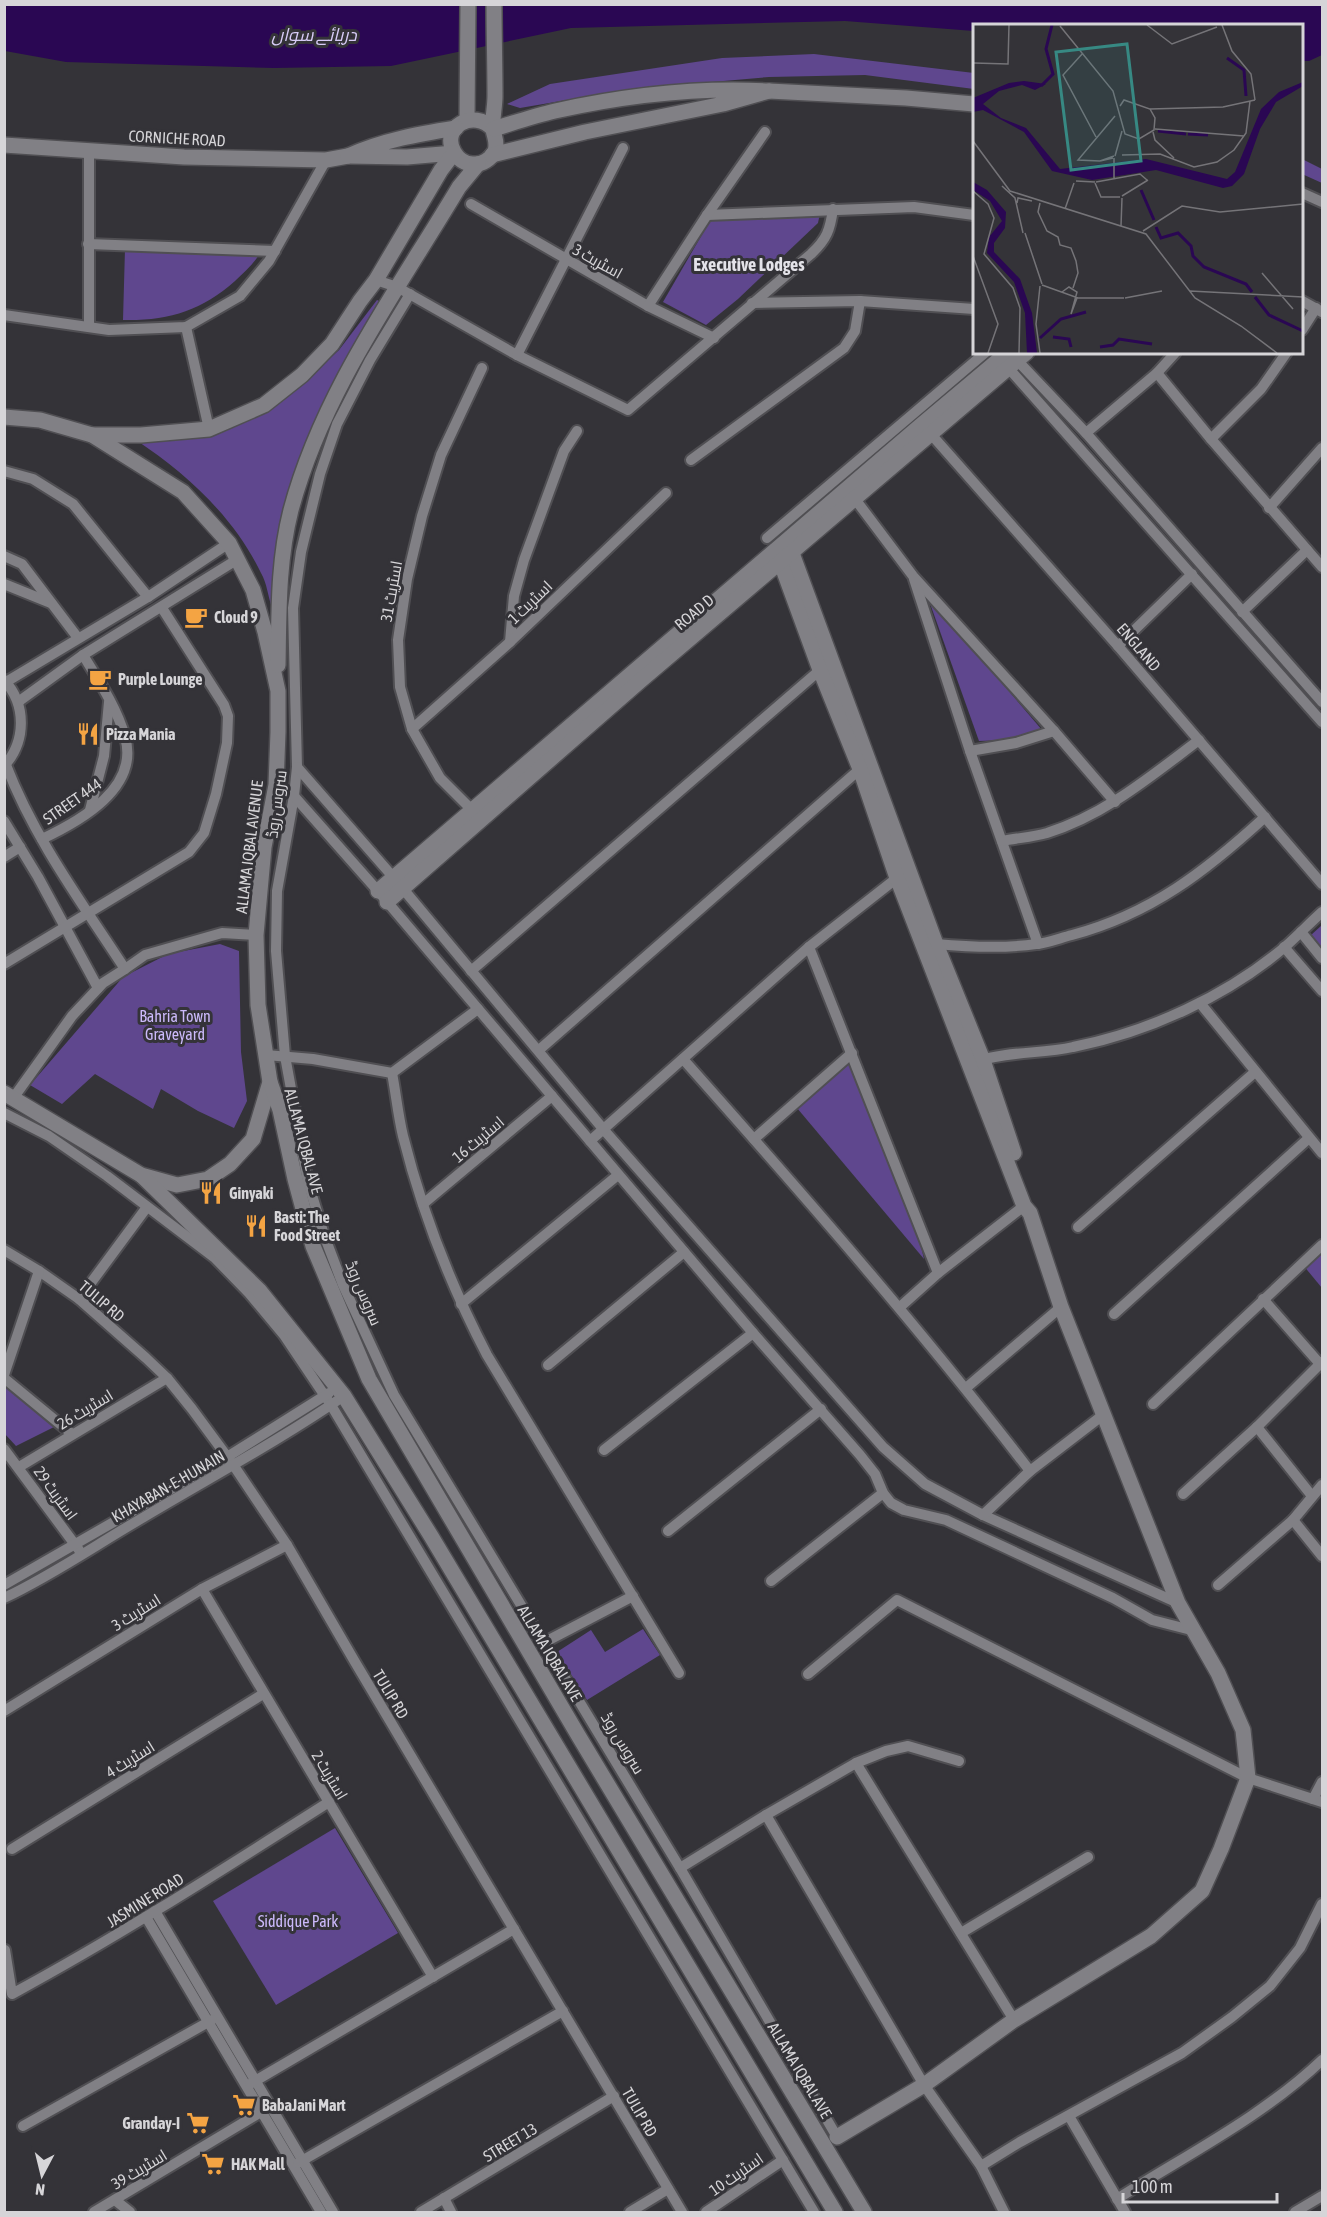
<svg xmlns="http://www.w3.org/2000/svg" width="1327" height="2217" font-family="'Asap Condensed',Cairo,sans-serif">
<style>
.green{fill:#5f478e}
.water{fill:#2a0753}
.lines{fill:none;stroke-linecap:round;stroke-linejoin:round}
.street-casing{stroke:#504f53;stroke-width:14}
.secondary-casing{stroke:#504f53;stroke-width:18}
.street{stroke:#818085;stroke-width:10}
.secondary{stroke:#818085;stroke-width:15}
.labels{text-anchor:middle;stroke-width:6;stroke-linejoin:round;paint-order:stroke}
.street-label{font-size:16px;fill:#d6d5d8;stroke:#343338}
.poi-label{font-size:16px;font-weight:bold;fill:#d6d5d8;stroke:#343338;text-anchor:start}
.park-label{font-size:16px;fill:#ccbafb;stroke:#343338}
.water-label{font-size:18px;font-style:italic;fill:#d7cbf7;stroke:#343338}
.neighbourhood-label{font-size:18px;font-weight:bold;fill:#e4e3e9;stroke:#343338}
.inset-river{fill:none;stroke:#2a0753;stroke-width:3}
.inset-road{fill:none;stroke:#757478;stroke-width:1.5}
.view{fill:#378983;fill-opacity:0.15;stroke:#378983;stroke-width:3}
.inset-edge{fill:none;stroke:#d6d5d8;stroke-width:3}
</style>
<rect width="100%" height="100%" fill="#343338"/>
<!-- green -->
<g class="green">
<path d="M814 54 974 73V89L865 75 769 77 631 89 520 108 507 104 550 84 722 58Z"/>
<path d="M1302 159 1322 169V183L1302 174Z"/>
<path d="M820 213 818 223 738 299 706 325 663 302 711 219Z"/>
<path d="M125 249 260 253C254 264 244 272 235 281 201 311 168 321 123 320Z"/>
<path d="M377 300 383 303 306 451 272 608C268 597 267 583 261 573 234 517 187 474 136 440L226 427 285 399 339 350Z"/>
<path d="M927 595 1042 730 1008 740 979 741Z"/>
<path d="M1322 925V951L1310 936Z"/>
<path d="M220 944 239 951 241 1052 247 1101 234 1128 198 1111 161 1089 153 1109 95 1074 62 1104 30 1085 123 977 168 954Z"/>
<path d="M850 1062 911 1204 924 1259 797 1108Z"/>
<path d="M1322 1249V1288L1303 1265Z"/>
<path d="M4 1380 54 1427 16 1446 5 1434Z"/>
<path d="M643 1629 660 1655 587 1700 557 1652 591 1630 605 1652Z"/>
<path d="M335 1828 398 1933 276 2005 213 1901Z"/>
</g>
<!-- water -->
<path class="water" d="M1322 4V55L1309 61H1302V26H974V31L845 21 571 28 391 66 274 68 66 62 5 51 4 5Z"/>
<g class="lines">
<!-- street casing -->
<g class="street-casing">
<g id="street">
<path d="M1302 193 1322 202"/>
<path d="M471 204 648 306 714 338"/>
<path d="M707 215 914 207 974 215"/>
<path d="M88 244 275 251"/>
<path d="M376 280 397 287 517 355 628 410 811 254C827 239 830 230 833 209"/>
<path d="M410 294 370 360 337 424 320 474 301 552 293 608 297 767 294 796 277 891 276 951 285 1056 308 1182 324 1235 343 1285 394 1395 680 1868 837 2137"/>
<path d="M1302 301 1322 312"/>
<path d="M752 303 860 301 974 309"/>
<path d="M648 306 707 215 765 132"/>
<path d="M4 315 109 330 186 327 240 296 269 261 326 160"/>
<path d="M89 327V151"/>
<path d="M186 327 209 429"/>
<path d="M1302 330 1316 308"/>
<path d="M517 355 623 148"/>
<path d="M1014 357 1086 433 1322 702"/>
<path d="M1004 363 1322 722"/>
<path d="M1157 373 1211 439 1322 567"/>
<path d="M930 433 1118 646 1322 884"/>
<path d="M1086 433 1157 373 1176 352"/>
<path d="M1211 439 1261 389 1287 352"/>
<path d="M691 460 844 348 855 331 860 301"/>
<path d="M4 471 33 479 73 504 148 597"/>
<path d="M855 499 913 576 1054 731 1115 802"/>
<path d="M1269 508 1322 448"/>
<path d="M767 538 986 352"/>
<path d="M4 556 22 564 78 638"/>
<path d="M914 579 970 751 1038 944"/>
<path d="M4 584 51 603"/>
<path d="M1242 612 1307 550"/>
<path d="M510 642 514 596 524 560 564 451 577 431"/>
<path d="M1118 646 1192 574"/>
<path d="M4 680C27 705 26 742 4 766"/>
<path d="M6 682 148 597 229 543"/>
<path d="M18 702 83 655 238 559"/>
<path d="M412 729 510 642 666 493"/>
<path d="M970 751 1016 743 1054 731"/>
<path d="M6 765C34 838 82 903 125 969"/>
<path d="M297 767 394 878 604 1130 883 1447 925 1484 983 1515 1178 1603"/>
<path d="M294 796 378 891 753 1333 860 1455 875 1474 883 1493 891 1503 904 1510 946 1520 1113 1598 1152 1620 1195 1631"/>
<path d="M90 810 104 756 109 702"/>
<path d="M472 810 440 778 412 729 400 687 398 640 407 579 422 516 441 455 482 368"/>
<path d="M4 821 38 877 98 988"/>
<path d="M42 839C80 821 140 788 125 737 117 708 99 681 83 655"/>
<path d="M1002 841C1017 838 1033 837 1047 833 1105 815 1151 776 1199 740"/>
<path d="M4 857 20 847"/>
<path d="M1301 932 1322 958"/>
<path d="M936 944C969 947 1003 949 1036 944 1048 943 1060 938 1072 935 1151 914 1206 871 1265 817"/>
<path d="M809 947 938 1273"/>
<path d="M1284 947 1322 991"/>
<path d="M4 964 189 852 204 833 216 794 227 743 228 716 224 705 162 608"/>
<path d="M471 971 820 670"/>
<path d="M1200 1003 1322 1153"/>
<path d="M539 1050 860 769"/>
<path d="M266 1055 313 1059 392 1073 478 1009"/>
<path d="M683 1059C802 1193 920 1328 1030 1471"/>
<path d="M978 1061C1008 1051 1043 1054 1073 1047 1149 1032 1227 996 1286 946 1298 935 1310 923 1322 912"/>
<path d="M392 1073C396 1094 398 1115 403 1136 422 1212 451 1286 487 1355L679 1673"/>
<path d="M14 1097 72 1016 103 983 125 969 145 955 222 933 256 935"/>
<path d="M4 1113 49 1136 107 1176 215 1258 249 1293 284 1335 331 1405 814 2212"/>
<path d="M754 1139 852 1053"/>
<path d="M590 1141 809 947 897 878"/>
<path d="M423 1204 552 1096"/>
<path d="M1078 1227 1255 1072"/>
<path d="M4 1250 39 1271 79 1299 146 1358 167 1378 192 1409 234 1466 287 1545 355 1662 682 2212"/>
<path d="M79 1299 147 1207"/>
<path d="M1263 1299 1320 1364"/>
<path d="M461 1304 618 1175"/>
<path d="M900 1307 938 1273 1024 1206"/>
<path d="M1114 1314 1309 1138"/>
<path d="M548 1365 684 1252"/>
<path d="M4 1375 39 1271"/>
<path d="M4 1378 72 1434"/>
<path d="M966 1388 1061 1307"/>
<path d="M1153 1404 1322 1245"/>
<path d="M1257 1427 1312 1496"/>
<path d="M4 1449 79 1550"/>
<path d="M604 1450 753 1333"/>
<path d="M19 1467 167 1378"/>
<path d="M1183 1494 1257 1427 1322 1362"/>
<path d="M983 1515 1030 1471 1103 1415"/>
<path d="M1293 1520 1322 1556"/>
<path d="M668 1531 821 1409"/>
<path d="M771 1581 883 1493"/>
<path d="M4 1585 227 1457 329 1393"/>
<path d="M1218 1585 1293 1520 1322 1485"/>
<path d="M202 1589 433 1977"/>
<path d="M4 1598C53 1575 97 1544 144 1517 211 1477 280 1440 344 1396"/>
<path d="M545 1642 633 1596"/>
<path d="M808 1674 897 1600 1248 1778 1322 1802"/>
<path d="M4 1711 202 1589 287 1545"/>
<path d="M856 1763 1014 2020"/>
<path d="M1313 1799 1322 1782"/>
<path d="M766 1815 924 2085 981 2166 1004 2212"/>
<path d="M12 1849 263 1694"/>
<path d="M680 1868 766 1815 856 1763 886 1751 908 1746 959 1761"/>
<path d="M155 1911 333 2212"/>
<path d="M146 1917 321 2212"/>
<path d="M961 1933 1088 1857"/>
<path d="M5 1950 12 1994C121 1935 225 1868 329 1802"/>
<path d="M250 2084 514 1929"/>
<path d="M1069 2116 1125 2212"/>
<path d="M23 2126 212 2020"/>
<path d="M298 2163 563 2011"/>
<path d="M981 2166 1020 2142 1182 2053 1232 2017 1270 1986 1300 1948 1322 1904"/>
<path d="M444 2198 451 2212"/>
<path d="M1117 2199C1186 2155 1262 2117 1322 2060"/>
<path d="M115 2200 130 2212"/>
<path d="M94 2212 261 2112"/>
<path d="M421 2212 614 2096"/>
<path d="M630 2212 668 2189"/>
<path d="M706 2212 783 2160"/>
<path d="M1295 2212 1322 2196"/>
</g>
</g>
<!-- secondary casing -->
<g class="secondary-casing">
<g id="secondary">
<path d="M769 91 906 98 974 104"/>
<path d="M467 120 468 4"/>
<path d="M493 129C474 108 440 127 454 152 458 159 465 164 473 164 482 165 491 159 495 151 498 142 494 137 493 129 492 119 495 107 495 96 495 66 494 35 494 4"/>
<path d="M4 145 184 157 326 160 348 156"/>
<path d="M454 153 407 157 348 156C383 140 419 134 456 128"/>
<path d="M492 155 585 132 723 104 769 91C696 87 627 95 555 111 534 116 513 123 493 129"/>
<path d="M4 417 40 420 92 435 183 492 229 543 253 590 265 632 278 691V732L276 785 264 847 256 935 258 1005 270 1082 253 1139 230 1164 208 1179 177 1185 141 1175 4 1093"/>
<path d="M92 435H141L209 429 264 405 302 375 332 344 360 301 376 280 441 170 454 153"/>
<path d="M789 545 936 944 983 1060 1014 1153"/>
<path d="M776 550 820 670 860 769 897 878 1024 1206 1030 1213 1061 1307 1178 1603 1218 1673 1243 1730 1248 1778 1221 1849 1202 1891 1151 1936 1014 2020 924 2085 837 2137"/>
<path d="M278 665C279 613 278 561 291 510 323 391 397 291 459 187L478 164"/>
<path d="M378 891 920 426 1008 352"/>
<path d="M387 902 640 681 1027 352"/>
<path d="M270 1082 280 1110 295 1179 313 1246 369 1379 578 1735 864 2212"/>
<path d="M141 1175 259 1290 344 1396 431 1536 835 2212"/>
</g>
</g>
<!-- street -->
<use href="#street" class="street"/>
<!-- secondary -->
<use href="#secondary" class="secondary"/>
</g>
<!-- icons -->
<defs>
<g id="cafe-bare" transform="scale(1.8)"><path d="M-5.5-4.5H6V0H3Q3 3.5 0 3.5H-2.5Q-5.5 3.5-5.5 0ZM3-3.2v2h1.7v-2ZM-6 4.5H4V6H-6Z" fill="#f4a443" stroke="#343338" stroke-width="2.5" paint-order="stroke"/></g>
<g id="restaurant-bare" transform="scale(1.8)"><path d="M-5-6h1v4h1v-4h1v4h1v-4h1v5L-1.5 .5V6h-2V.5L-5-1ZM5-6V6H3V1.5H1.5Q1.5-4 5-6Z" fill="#f4a443" stroke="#343338" stroke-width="2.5" paint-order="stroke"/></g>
<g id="supermarket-bare" transform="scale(1.8)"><path d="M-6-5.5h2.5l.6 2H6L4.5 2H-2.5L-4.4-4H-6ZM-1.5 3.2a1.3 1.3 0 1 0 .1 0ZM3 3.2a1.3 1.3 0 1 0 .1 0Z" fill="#f4a443" stroke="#343338" stroke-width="2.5" paint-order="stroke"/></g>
</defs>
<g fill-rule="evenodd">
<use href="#cafe-bare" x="196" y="617"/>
<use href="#cafe-bare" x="100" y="679"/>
<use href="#restaurant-bare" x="88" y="734"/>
<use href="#restaurant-bare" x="211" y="1193"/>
<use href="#restaurant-bare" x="256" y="1226"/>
<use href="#supermarket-bare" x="244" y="2105"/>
<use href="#supermarket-bare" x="198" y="2123"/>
<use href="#supermarket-bare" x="213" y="2164"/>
</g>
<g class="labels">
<!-- street labels -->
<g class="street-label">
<text transform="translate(177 138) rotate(3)" y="6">CORNICHE ROAD</text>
<text transform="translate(598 261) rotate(29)" y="6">اسٹریٹ 3</text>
<text transform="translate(391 591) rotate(-80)" y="6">اسٹریٹ 31</text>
<text transform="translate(530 602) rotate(-44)" y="6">اسٹریٹ 1</text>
<text transform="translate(694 612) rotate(-40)" y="6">ROAD D</text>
<text transform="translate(1139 647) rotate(49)" y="6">ENGLAND</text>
<text transform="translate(72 801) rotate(-35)" y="6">STREET 444</text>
<text transform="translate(276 804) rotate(-82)" y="6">سروس روڈ</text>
<text transform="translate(249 847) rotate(-83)" y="6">ALLAMA IQBAL AVENUE</text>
<text transform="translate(478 1139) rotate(-40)" y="6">اسٹریٹ 16</text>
<text transform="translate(304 1141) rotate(75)" y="6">ALLAMA IQBAL AVE</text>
<text transform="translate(364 1293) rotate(67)" y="6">سروس روڈ</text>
<text transform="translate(102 1301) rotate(40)" y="6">TULIP RD</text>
<text transform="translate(85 1409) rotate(-31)" y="6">اسٹریٹ 26</text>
<text transform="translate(168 1486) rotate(-30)" y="6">KHAYABAN-E-HUNAIN</text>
<text transform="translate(56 1493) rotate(54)" y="6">اسٹریٹ 29</text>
<text transform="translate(136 1612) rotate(-32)" y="6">اسٹریٹ 3</text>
<text transform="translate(550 1653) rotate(59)" y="6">ALLAMA IQBAL AVE</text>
<text transform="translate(391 1694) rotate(59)" y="6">TULIP RD</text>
<text transform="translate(623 1743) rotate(59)" y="6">سروس روڈ</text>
<text transform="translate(130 1759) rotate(-32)" y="6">اسٹریٹ 4</text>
<text transform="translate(330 1775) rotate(59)" y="6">اسٹریٹ 2</text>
<text transform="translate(145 1900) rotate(-32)" y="6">JASMINE ROAD</text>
<text transform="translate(800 2070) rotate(59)" y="6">ALLAMA IQBAL AVE</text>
<text transform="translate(640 2112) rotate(60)" y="6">TULIP RD</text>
<text transform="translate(510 2142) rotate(-31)" y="6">STREET 13</text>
<text transform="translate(139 2169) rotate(-31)" y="6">اسٹریٹ 39</text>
<text transform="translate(736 2174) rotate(-35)" y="6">اسٹریٹ 10</text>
</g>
<!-- poi labels -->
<g class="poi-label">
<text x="214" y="623">Cloud 9</text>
<text x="118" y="685">Purple Lounge</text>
<text x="106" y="740">Pizza Mania</text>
<text x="229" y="1199">Ginyaki</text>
<text x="274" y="1223">Basti: The<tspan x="274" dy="18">Food Street</tspan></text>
<text x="262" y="2111">BabaJani Mart</text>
<text x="180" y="2129" text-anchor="end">Granday-I</text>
<text x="231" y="2170">HAK Mall</text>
</g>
<!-- park labels -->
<g class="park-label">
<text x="175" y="1022">Bahria Town<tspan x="175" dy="18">Graveyard</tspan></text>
<text x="298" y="1927">Siddique Park</text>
</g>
<!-- water labels -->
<g class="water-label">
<text x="314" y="41">دریائے سواں</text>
</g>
<!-- neighbourhood labels -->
<g class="neighbourhood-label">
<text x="749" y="271">Executive Lodges</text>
</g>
</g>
<!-- overview -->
<g transform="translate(973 24)">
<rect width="330" height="330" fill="#343338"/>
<path d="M51 57 73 60 62 66 49 61 26 67 10 80 28 94 53 104 87 145 173 135 254 155 262 148 288 85 306 68 330 58V62L303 78 287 105 271 150 259 162 250 164 183 146 119 156 79 147 51 108 10 86 0 88V74L36 59ZM0 158 14 166 33 188 32 204 21 219V228L47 255 59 289 64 329H54L52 289 41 258 14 229 16 213 29 197 17 177 0 166Z" fill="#2a0753"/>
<path class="inset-river" d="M254 34 271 46 273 72M68 62 80 50 73 25 79 1M185 107 213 110M215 110 235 111M168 166 181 196M183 203 188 214 205 209 218 222 220 232 231 243 273 260 279 268M282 273 296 291 330 307M80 313 96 315 98 323M67 314 88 295 113 288M127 323 140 321 146 315 179 320"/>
<path class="inset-road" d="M174 1 199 20 244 3M249 1 259 27 278 50 282 76M87 2 140 67 152 110 166 115 181 106 182 94 177 85 151 76 147 82M110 29 90 51 123 113M0 35V53M1 39 35 40 36 1M177 85 250 83 282 76M182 105 271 112M180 108 182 116 201 134M0 117 37 167 173 210 222 274 268 302 304 329M149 131 187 130 221 143 244 138 261 126 273 109 277 77M142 132 149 107M140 134 127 137 141 132M127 137 105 136 142 92M141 154V134M103 157 122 158M123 158 167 150 174 156M122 159 128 173H147M29 162 42 174 50 209M0 167 15 180 21 194 11 230 40 264 47 284 46 329M149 172 175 156M44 179 45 174 59 177M67 179 65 188 74 207 85 213 87 221 98 224 103 237 105 249 100 264M92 185 101 159M148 202 149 174M170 207 209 182 247 188 330 180M52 209 69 260M0 232 25 300 15 329M289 249 320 285M69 261 105 274H151M67 262 63 300 67 329M217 267 330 273M89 268 96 263 104 268 98 290 104 274M152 274 189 267"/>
<path class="view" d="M154 20 168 137 98 146 83 28Z"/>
<rect width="330" height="330" class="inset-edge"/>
</g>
<!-- border -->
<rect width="1327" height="2217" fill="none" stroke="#d6d5d8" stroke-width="12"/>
<!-- north arrow -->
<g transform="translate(42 2175) rotate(187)" stroke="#343338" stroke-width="4.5" paint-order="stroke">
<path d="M0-4.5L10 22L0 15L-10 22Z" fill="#d6d5d8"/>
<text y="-9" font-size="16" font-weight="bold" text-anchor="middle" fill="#d6d5d8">N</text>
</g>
<!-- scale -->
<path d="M1123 2193v9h154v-9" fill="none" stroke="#d6d5d8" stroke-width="3"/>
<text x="1132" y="2193" font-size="18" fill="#d6d5d8" stroke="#343338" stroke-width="4.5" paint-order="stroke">100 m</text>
</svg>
